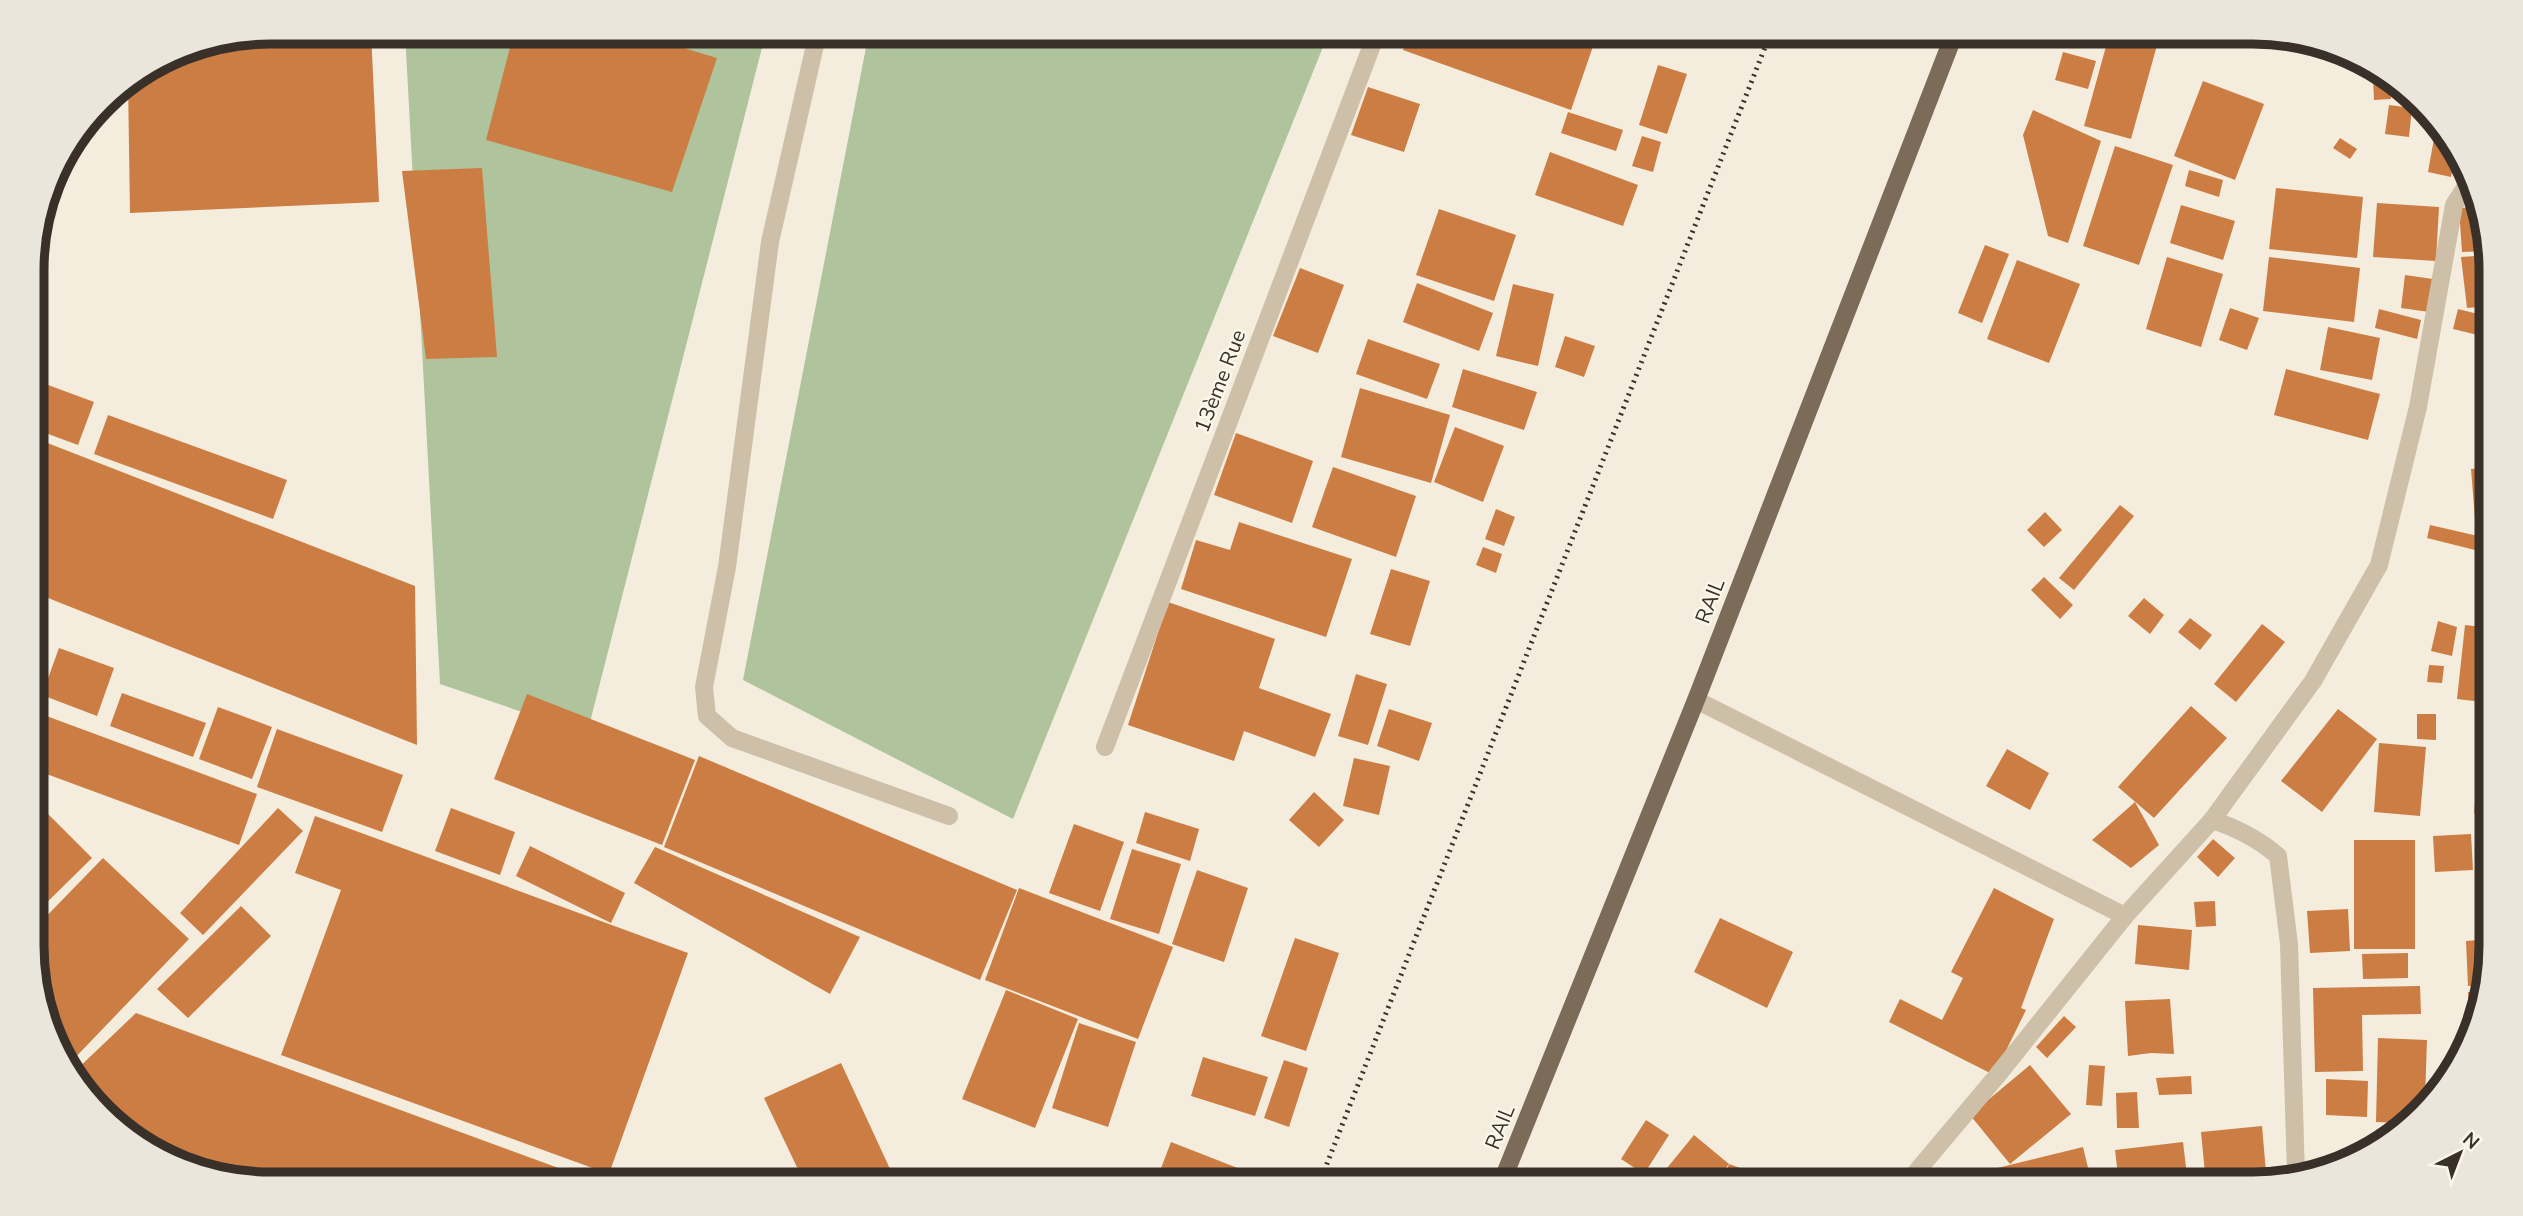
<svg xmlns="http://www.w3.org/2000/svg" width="2523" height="1216" font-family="'Nunito Sans',sans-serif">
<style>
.green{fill:#afc49c}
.building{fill:#cc7d43}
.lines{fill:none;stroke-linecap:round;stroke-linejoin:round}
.service{stroke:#cdbfa8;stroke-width:18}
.minor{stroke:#cdbfa8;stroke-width:18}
.primary{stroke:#7c6b59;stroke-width:18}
.rail{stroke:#393129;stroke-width:5;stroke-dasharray:2 5;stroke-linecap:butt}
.labels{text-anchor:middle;stroke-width:5;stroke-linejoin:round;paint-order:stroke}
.street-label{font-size:21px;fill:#393129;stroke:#fbf6ea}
.rim{fill:none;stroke:#393129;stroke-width:9}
</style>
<rect width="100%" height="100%" fill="#f4eddd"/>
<!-- green -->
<g class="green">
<path d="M405 32H766L587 734 440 684Z"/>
<path d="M869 32H1329L1013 819 743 680Z"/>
</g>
<!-- building -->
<g class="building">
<path d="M269 32H371L379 202 130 213 128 81 179 49Z"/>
<path d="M514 32H630L717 58 672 192 486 140Z"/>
<path d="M1410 32H1598L1571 110 1403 50Z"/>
<path d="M2110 32H2137L2159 38 2131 139 2084 126Z"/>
<path d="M2313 45 2329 49V50H2313Z"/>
<path d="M2063 52 2096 61 2088 89 2055 80Z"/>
<path d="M1658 65 1687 74 1667 134 1639 125Z"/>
<path d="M2373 77H2384L2390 82 2391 99 2374 100Z"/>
<path d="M2203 81 2264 104 2235 180 2174 156Z"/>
<path d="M1368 87 1420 104 1404 152 1351 135Z"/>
<path d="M2389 105 2412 108 2409 137 2385 134Z"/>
<path d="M2033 110 2101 141 2068 243 2048 236 2023 135Z"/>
<path d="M1568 112 1623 130 1616 151 1561 133Z"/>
<path d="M2435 133 2447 136 2455 156 2451 177 2428 172Z"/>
<path d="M1642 136 1661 142 1653 172 1632 166Z"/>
<path d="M2340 138 2357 149 2350 159 2333 148Z"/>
<path d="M2115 146 2173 165 2139 265 2083 246Z"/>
<path d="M1550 152 1638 185 1623 226 1535 195Z"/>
<path d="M482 168 497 357 426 359 402 171Z"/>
<path d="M2189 170 2223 180 2219 197 2185 186Z"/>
<path d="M2276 188 2363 197 2357 258 2269 249Z"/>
<path d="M2377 203 2439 207 2436 261 2373 257Z"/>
<path d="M2181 205 2235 221 2223 260 2170 243Z"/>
<path d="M2476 207 2490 239V251L2462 252 2459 208Z"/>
<path d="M1439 209 1516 235 1494 301 1416 275Z"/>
<path d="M1985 245 2009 254 1982 323 1958 313Z"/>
<path d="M2490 255V306L2467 308 2461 257Z"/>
<path d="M2167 257 2223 274 2201 347 2146 329Z"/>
<path d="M2269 257 2360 268 2354 322 2263 311Z"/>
<path d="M2017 260 2080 284 2049 363 1987 339Z"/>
<path d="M1300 268 1344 285 1318 353 1273 336Z"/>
<path d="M2405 275 2433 279 2429 312 2401 308Z"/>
<path d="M1417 283 1493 313 1479 351 1403 322Z"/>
<path d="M1513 284 1554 294 1538 366 1496 356Z"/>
<path d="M2230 308 2259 318 2247 350 2219 340Z"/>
<path d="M2379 309 2421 320 2417 339 2375 328Z"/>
<path d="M2458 309 2490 317V338L2453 329Z"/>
<path d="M2328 327 2380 338 2372 380 2320 370Z"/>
<path d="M1565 336 1595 346 1584 377 1555 367Z"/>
<path d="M1368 339 1440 364 1427 399 1356 374Z"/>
<path d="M1463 369 1537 392 1524 430 1452 407Z"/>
<path d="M2286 369 2380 394 2368 440 2274 415Z"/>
<path d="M2481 369H2490V447L2480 446Z"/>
<path d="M32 379 94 402 78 445 32 428Z"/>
<path d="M1360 388 1450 415 1431 483 1341 457Z"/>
<path d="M108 415 287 480 273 519 94 454Z"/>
<path d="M1455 427 1504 446 1483 502 1434 482Z"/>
<path d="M1236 433 1313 461 1292 523 1214 495Z"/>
<path d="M32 437 415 586 417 745 33 592Z"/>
<path d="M1333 467 1416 496 1396 557 1312 527Z"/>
<path d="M2490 467V518L2475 519 2471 469Z"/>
<path d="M2120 505 2134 516 2074 590 2059 578Z"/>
<path d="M1496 509 1515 517 1504 546 1485 539Z"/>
<path d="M2045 512 2062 530 2044 547 2027 530Z"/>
<path d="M1239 522 1352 559 1326 637 1181 589 1196 540 1230 550Z"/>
<path d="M2430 525 2478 536 2475 550 2427 538Z"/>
<path d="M1483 547 1502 554 1496 573 1476 565Z"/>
<path d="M1391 569 1430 581 1410 646 1370 634Z"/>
<path d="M2044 577 2073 605 2060 619 2031 590Z"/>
<path d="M2144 598 2164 615 2150 634 2128 616Z"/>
<path d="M1168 602 1275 639 1259 688 1331 714 1315 757 1244 731 1234 761 1128 725Z"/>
<path d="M2190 618 2212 635 2200 650 2178 632Z"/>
<path d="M2438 621 2457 627 2452 656 2431 651Z"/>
<path d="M2262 624 2285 642 2236 702 2214 684Z"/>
<path d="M2465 625 2491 628V703L2457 699Z"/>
<path d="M59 648 114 668 97 716 42 695Z"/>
<path d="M2429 665 2444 666 2442 683 2427 682Z"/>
<path d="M1356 674 1387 684 1368 745 1338 736Z"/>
<path d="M122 693 206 723 193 757 110 726Z"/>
<path d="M527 694 695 760 662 845 494 779Z"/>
<path d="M2191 706 2227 738 2154 818 2118 787Z"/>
<path d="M218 707 272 727 252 779 199 759Z"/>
<path d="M1389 709 1432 723 1419 761 1377 746Z"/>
<path d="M2338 709 2377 739 2322 812 2281 781Z"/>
<path d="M33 711 257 794 239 845 33 769Z"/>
<path d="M2417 714H2436V740L2417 739Z"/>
<path d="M277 729 403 775 382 832 257 787Z"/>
<path d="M2379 743 2426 747 2420 816 2374 812Z"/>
<path d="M2007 749 2049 773 2030 810 1986 786Z"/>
<path d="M699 756 1017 890 980 980 664 847Z"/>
<path d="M1354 758 1390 766 1379 815 1343 806Z"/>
<path d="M2478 768 2486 769 2481 814 2474 813Z"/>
<path d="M1314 792 1344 820 1319 847 1289 820Z"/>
<path d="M33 799 92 858 33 916Z"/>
<path d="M2135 802 2159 845 2131 868 2092 840Z"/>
<path d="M278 808 303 831 203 935 180 913Z"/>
<path d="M451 808 515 832 500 875 435 851Z"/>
<path d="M1145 812 1199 829 1190 861 1136 843Z"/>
<path d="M315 816 688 953 609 1174 281 1055 341 890 295 873Z"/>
<path d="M1074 824 1124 842 1100 911 1049 893Z"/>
<path d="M2491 829V863L2485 864 2479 832Z"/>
<path d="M2471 834 2473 870 2435 872 2433 836Z"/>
<path d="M2213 839 2235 858 2218 877 2197 857Z"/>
<rect x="2354" y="840" width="61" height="109"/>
<path d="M530 846 625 893 611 923 516 876Z"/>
<path d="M655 847 860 937 830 994 634 883Z"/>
<path d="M1132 849 1181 864 1159 934 1110 919Z"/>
<path d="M103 858 189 939 69 1064 34 978 33 930Z"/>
<path d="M1197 870 1248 888 1224 962 1172 944Z"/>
<path d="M1019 888 1173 947 1138 1039 985 980Z"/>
<path d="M1994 888 2054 919 2021 1008 2026 1010 1994 1075 1889 1022 1900 999 1942 1020 1963 978 1951 972Z"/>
<path d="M2215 901 2216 926 2196 927 2194 902Z"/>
<path d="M2486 902H2491V935H2487Z"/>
<path d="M241 906 271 936 188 1018 157 989Z"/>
<path d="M2348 909 2350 951 2310 953 2307 911Z"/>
<path d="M1720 918 1793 952 1767 1008 1694 972Z"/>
<path d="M2138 925 2192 930 2189 970 2135 964Z"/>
<path d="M1295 938 1339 953 1306 1051 1261 1036Z"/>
<path d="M2491 939 2483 985 2468 986 2466 941Z"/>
<path d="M2408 953V978L2363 979 2362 954Z"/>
<path d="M2420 986 2421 1014 2362 1015 2363 1071 2315 1072 2313 988Z"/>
<path d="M1006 990 1078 1019 1035 1128 962 1099Z"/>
<path d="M2468 992H2481L2474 1023H2469Z"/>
<path d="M2170 999 2174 1054 2151 1053 2128 1056 2125 1001Z"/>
<path d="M136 1013 602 1184H269L165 1160 80 1091 73 1073Z"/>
<path d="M2064 1016 2076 1027 2047 1058 2036 1047Z"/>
<path d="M1079 1023 1136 1042 1108 1127 1052 1108Z"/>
<path d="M2378 1038 2427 1040 2425 1099 2404 1123 2376 1122Z"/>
<path d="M1203 1057 1268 1077 1255 1116 1191 1096Z"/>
<path d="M1284 1060 1308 1068 1289 1127 1264 1118Z"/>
<path d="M841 1063 897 1184H805L764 1098Z"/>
<path d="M2030 1065 2071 1114 2010 1164 1970 1115Z"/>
<path d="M2089 1065 2105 1066 2102 1106 2086 1105Z"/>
<path d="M2191 1076 2192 1094 2159 1095 2156 1078Z"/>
<path d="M2326 1079 2368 1081 2367 1117 2326 1115Z"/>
<path d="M2137 1092 2139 1128H2117L2116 1093Z"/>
<path d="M1646 1120 1669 1135 1644 1174 1621 1159Z"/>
<path d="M2262 1126 2267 1184H2206L2201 1132Z"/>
<path d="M2395 1133 2385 1145 2372 1149 2371 1134Z"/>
<path d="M1694 1135 1729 1164 1713 1184H1687L1667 1168Z"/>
<path d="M1171 1142 1253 1174 1249 1184H1155Z"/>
<path d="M2183 1142 2188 1184H2119L2115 1150Z"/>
<path d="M2083 1147 2092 1184H1988L1985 1171Z"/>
<path d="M1729 1164 1782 1183V1184H1722Z"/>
</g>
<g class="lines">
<!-- service -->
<path class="service" d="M818 32 770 242 727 567 704 687 707 716 732 738 949 816"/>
<!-- minor -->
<g class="minor">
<path d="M1696 700 2125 916"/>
<path d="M1105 747 1377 32"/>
<path d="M2212 820C2237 828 2257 838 2278 856L2289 944 2296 1175"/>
<path d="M1906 1184 1996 1077 2125 916 2212 820 2313 681 2379 565 2418 407 2454 205 2467 185"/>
</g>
<!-- primary -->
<path class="primary" d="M1501 1184 1696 700 1955 32"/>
<!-- rail -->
<path class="rail" d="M1319 1184 1771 32"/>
</g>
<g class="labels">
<!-- street labels -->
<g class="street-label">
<text transform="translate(1220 381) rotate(-69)" y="7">13ème Rue</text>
<text transform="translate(1710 601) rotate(-69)" y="7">RAIL</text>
<text transform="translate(1500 1127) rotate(-68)" y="7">RAIL</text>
</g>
</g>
<!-- crop -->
<path d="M0 0H2523V1216H0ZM270 44H2253A226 226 0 0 1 2479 270V946A226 226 0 0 1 2253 1172H270A226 226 0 0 1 44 946V270A226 226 0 0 1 270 44Z" fill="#ebe6db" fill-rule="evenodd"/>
<path class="rim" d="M270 44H2253A226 226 0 0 1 2479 270V946A226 226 0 0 1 2253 1172H270A226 226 0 0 1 44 946V270A226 226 0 0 1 270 44Z"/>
<!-- north arrow -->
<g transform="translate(2460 1153) rotate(42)" stroke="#fbf6ea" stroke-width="5" paint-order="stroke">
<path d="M0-5L12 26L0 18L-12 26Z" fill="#393129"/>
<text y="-10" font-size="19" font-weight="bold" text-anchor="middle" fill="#393129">N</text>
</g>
</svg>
